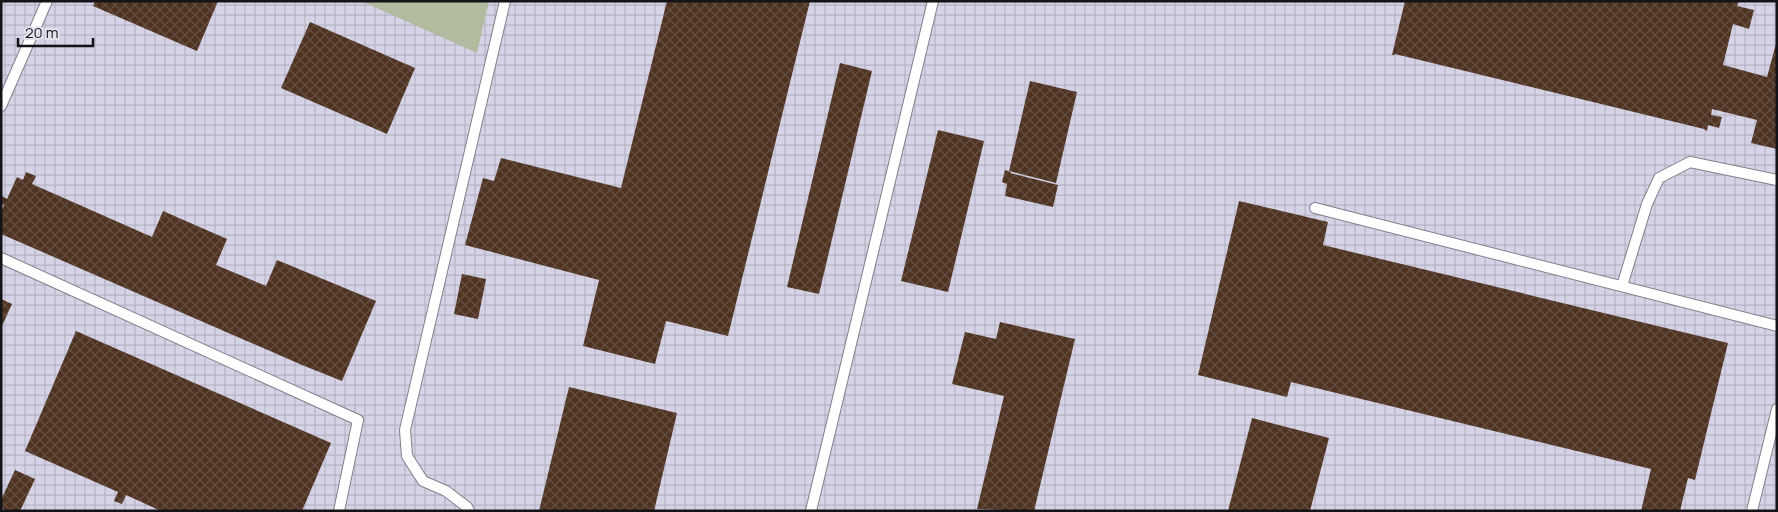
<svg xmlns="http://www.w3.org/2000/svg" width="1778" height="512" font-family="Manrope,sans-serif">
<style>
.industrial{fill:url(#industrial-grid)}
.green{fill:#b1bba0}
.building{fill:url(#building-cross-hatch)}
.lines{fill:none;stroke-linecap:round;stroke-linejoin:round}
.service-casing{stroke:#81808b;stroke-width:12}
.service{stroke:#fff;stroke-width:10}
</style>
<defs>
<pattern id="industrial-grid" width="8" height="8" patternUnits="userSpaceOnUse" patternTransform="scale(1.25)"><rect width="8" height="8" fill="#d5d3e5"/><path d="M0 4h8M4 0v8" fill="none" stroke="#b6b4c4"/></pattern>
<pattern id="building-cross-hatch" width="8" height="8" patternUnits="userSpaceOnUse" patternTransform="scale(1.25)"><rect width="8" height="8" fill="#4f3322"/><path d="M0 0l8 8M0 8l8-8" fill="none" stroke="#644e40"/></pattern>
</defs>
<rect width="100%" height="100%" fill="#e3e2ef"/>
<!-- industrial -->
<path class="industrial" d="M1 1H361L477 52 489 1H1777V511H1Z"/>
<!-- green -->
<path class="green" d="M361 1H489L477 53Z"/>
<!-- building -->
<g class="building">
<path d="M95 1H218L197 51 93 6Z"/>
<path d="M667 1H810L728 336 666 321 655 364 583 346 599 280 465 245 483 178 494 181 501 158 621 188Z"/>
<path d="M1405 1H1739L1737 6 1754 10 1749 29 1733 24 1723 65 1767 77 1777 40V149L1751 143 1757 120 1712 109 1711 115 1722 117 1719 128 1708 125 1707 131 1704 129 1395 54V55H1392Z"/>
<path d="M310 22 415 68 387 134 281 88Z"/>
<path d="M840 63 872 71 819 294 787 287Z"/>
<path d="M1030 81 1077 92 1056 183 1009 171Z"/>
<path d="M938 130 984 141 948 292 901 281Z"/>
<path d="M1005 170 1011 172 1010 173 1058 185 1053 207 1005 196 1007 184 1002 182Z"/>
<path d="M26 172 36 176 32 184 152 237 163 211 227 239 216 265 266 286 277 260 376 301 342 381 302 365 1 234V212L4 205 1 204 2 196 7 199 17 177 23 180Z"/>
<path d="M1239 201 1328 222 1323 245 1728 343 1695 480 1688 478 1680 511H1641L1651 469 1295 383 1291 382 1287 397 1198 375Z"/>
<path d="M462 274 486 279 478 319 454 314Z"/>
<path d="M1 299 12 304 1 328Z"/>
<path d="M1000 322 1075 339 1034 511 977 509 1004 396 952 384 965 332 996 339Z"/>
<path d="M76 331 331 443 302 511H161L126 495 122 504 114 501 118 492 25 451Z"/>
<path d="M569 387 677 413 654 511H539Z"/>
<path d="M1252 418 1329 438 1310 511H1228Z"/>
<path d="M15 470 35 479 20 511H7L1 508V500Z"/>
</g>
<g class="lines">
<!-- service casing -->
<g class="service-casing">
<g id="service">
<path d="M1 106 47 1"/>
<path d="M1315 208 1777 326"/>
<path d="M1 258 358 420 339 511"/>
<path d="M1622 286 1647 204 1659 178 1690 162 1777 180"/>
<path d="M469 511 467 507 446 491 423 481 407 456 405 430 505 1"/>
<path d="M811 511 933 1"/>
<path d="M1752 511 1777 409"/>
</g>
</g>
<!-- service -->
<use href="#service" class="service"/>
</g>
<!-- border -->
<rect width="1778" height="512" fill="none" stroke="#141318" stroke-width="5"/>
<!-- scale -->
<path d="M18 38v8h75v-8" fill="none" stroke="#141318" stroke-width="2.5"/>
<text x="25" y="38" font-size="15" fill="#141318" stroke="#e3e2ef" stroke-width="4" paint-order="stroke">20 m</text>
</svg>
